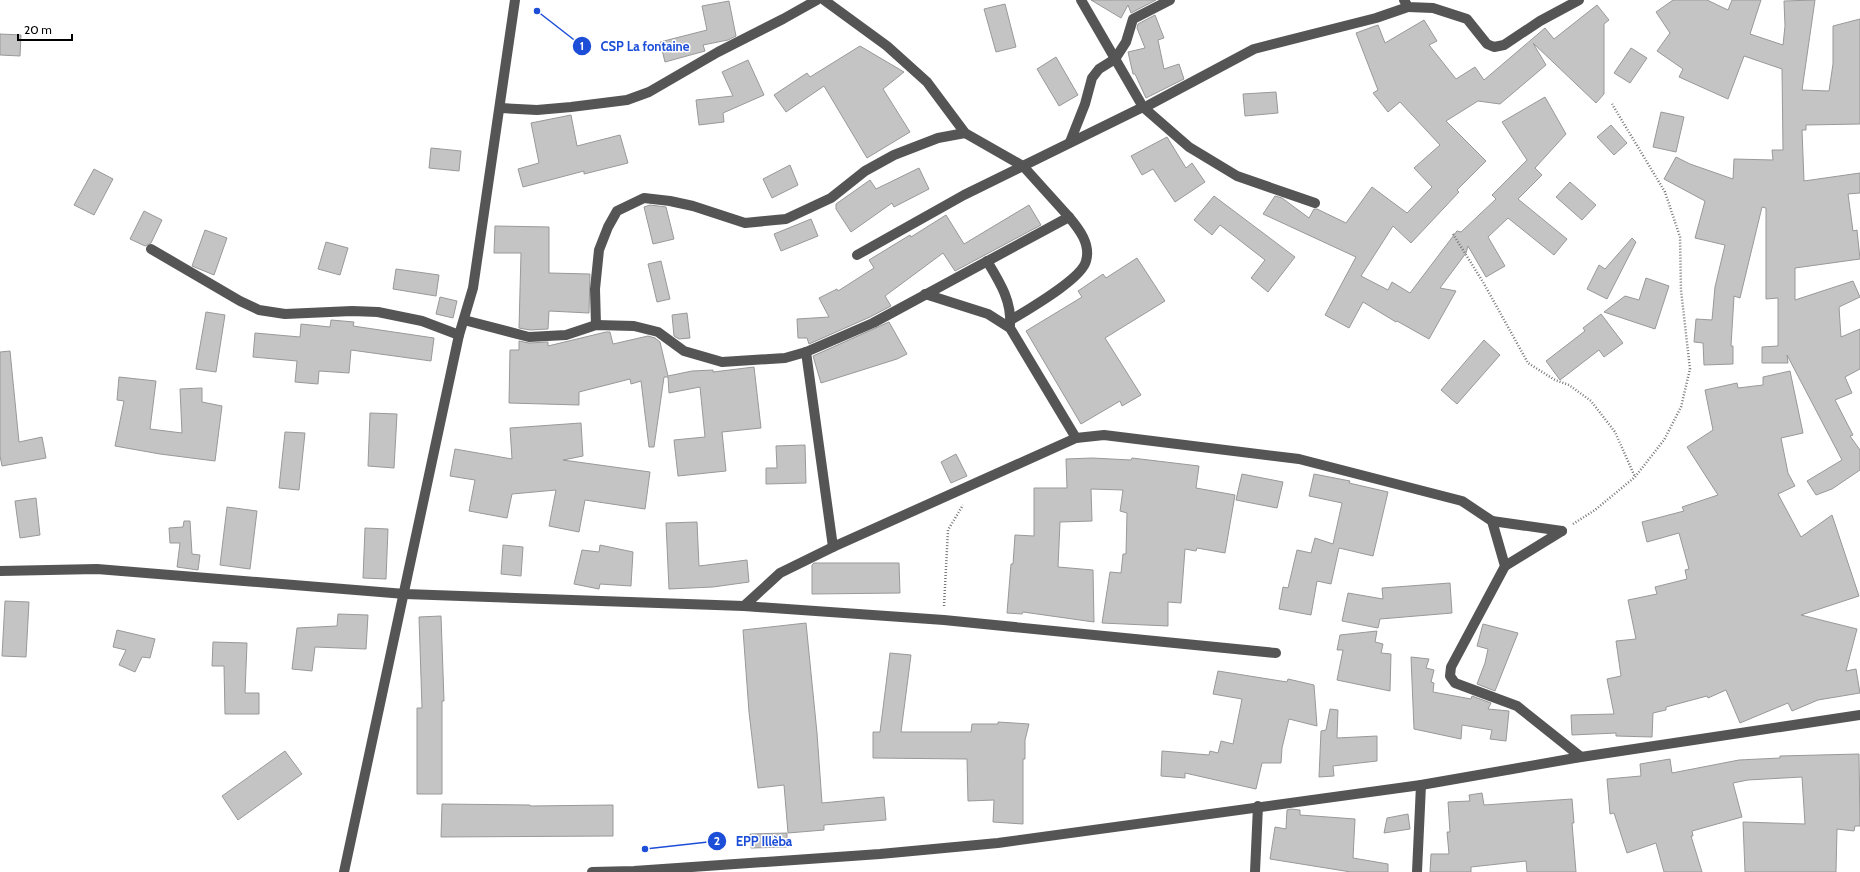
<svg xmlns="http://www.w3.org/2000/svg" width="1860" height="872" font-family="Cabin,sans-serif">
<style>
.building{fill:#c4c4c4;stroke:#999}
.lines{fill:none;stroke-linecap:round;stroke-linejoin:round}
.path{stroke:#777;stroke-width:2.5;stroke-dasharray:1 2;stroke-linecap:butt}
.minor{stroke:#555;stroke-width:10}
.leader{fill:none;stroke:#1d4ed8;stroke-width:1.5}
.callout-dot{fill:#1d4ed8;stroke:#fff;stroke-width:1.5}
.mark-label{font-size:12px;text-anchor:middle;font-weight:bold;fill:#fff}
.callout-label{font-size:13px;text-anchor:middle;font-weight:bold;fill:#1d4ed8;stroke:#fff;stroke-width:3;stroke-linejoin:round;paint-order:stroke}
</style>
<rect width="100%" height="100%" fill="#fff"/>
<!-- building -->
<g class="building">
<path d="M1091 0H1156L1131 13 1128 5 1121 18Z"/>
<path d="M1673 0H1707L1728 10 1732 0H1761L1750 34 1783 45 1785 26 1784 1 1815 0 1802 90 1829 91 1833 64V26L1860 19V124L1806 125V130H1802L1804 181 1860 173V193L1848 194 1853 231 1857 230 1860 259 1795 268V300L1853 281 1860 297 1839 307 1841 337 1860 329V369L1845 377 1852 393 1835 400 1853 435 1850 436 1860 450V470L1832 489 1816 495 1807 481 1842 460 1787 355 1788 363H1762V347L1778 346V298L1766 299V208L1762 207 1740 298 1734 296 1731 346H1733V364L1704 365 1703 343 1694 342 1696 319 1712 320 1715 287 1725 245 1695 238 1705 201 1664 179 1676 157 1690 164 1733 179 1734 159 1773 160 1772 150H1783L1782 69 1744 56 1728 99 1679 77 1683 69 1657 51 1670 33 1656 12Z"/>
<path d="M729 1 736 36 728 40 703 45 705 51 665 62 660 42 707 30 702 6Z"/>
<path d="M1005 4 1016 47 996 52 984 9Z"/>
<path d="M1597 5 1609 20 1604 24V94L1596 103 1533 43 1546 65 1500 104 1478 101 1446 121 1486 161 1457 190 1459 192 1411 243 1393 226 1361 276 1388 290 1392 282 1410 293 1457 231 1461 232 1496 199 1492 195 1527 160 1502 122 1545 97 1566 134 1535 168 1542 175 1518 199 1567 239 1554 255 1508 218 1488 237 1505 266 1486 277 1468 246 1466 253 1440 288 1456 291 1429 339 1397 321 1396 322 1363 302 1349 328 1325 315 1356 257 1263 214 1275 196 1282 198 1309 218 1314 209H1317L1346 223 1372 187 1407 213 1432 187 1414 168 1440 145 1400 102 1388 112 1373 93 1378 90 1356 33 1378 25 1385 43 1424 20 1437 41 1429 45 1456 79 1475 67 1484 80 1545 28 1554 39Z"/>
<path d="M1155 15 1164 38 1158 40 1164 69 1179 64 1184 79 1146 98 1135 74H1133L1128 52 1145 48 1137 28 1138 24Z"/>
<path d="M0 34 21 35 20 56 0 55Z"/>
<path d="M860 46 904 72 883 89 910 132 867 158 824 86 786 112 774 95 807 73 810 77Z"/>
<path d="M1631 48 1647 58 1630 83 1614 73Z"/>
<path d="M1056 57 1078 95 1059 106 1037 69Z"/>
<path d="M748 60 764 95 723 113 724 122 699 125 696 100 733 96 722 72Z"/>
<path d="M1276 92 1278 113 1245 116 1243 94Z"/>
<path d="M1661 112 1684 117 1676 152 1653 147Z"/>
<path d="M571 115 577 146 620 135 628 163 584 174V171L523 187 518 169 539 163 531 123Z"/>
<path d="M1611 125 1627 143 1614 155 1597 137Z"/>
<path d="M1167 137 1186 168 1192 163 1205 182 1175 202 1153 169 1142 175 1131 156Z"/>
<path d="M431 148 461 151 459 171 429 168Z"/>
<path d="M790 165 798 185 772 198 763 179Z"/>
<path d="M919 168 929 189 894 207 892 203 851 232 836 209V204L870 180 876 189Z"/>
<path d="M94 169 113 179 94 215 74 205Z"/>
<path d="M1570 182 1596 205 1582 220 1556 197Z"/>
<path d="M1214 196 1295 257 1268 292 1251 278 1265 260 1220 225 1212 235 1194 220Z"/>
<path d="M650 205 666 207 674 239 653 244 644 207Z"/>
<path d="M1029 205 1041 225 955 271 943 253 885 296 891 306 889 307 870 317 809 344 807 338H798L797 319 829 317 819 298 837 289 838 291 874 268 869 260 910 235 911 237 946 215 964 244Z"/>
<path d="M144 211 162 220 151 243 145 246 130 239Z"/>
<path d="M811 219 818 236 781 251 774 234Z"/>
<path d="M495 226 549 227V273L590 274 589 313 549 311 548 329 530 330 519 328 521 253H494Z"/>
<path d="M205 230 227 238 214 275 192 266Z"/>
<path d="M1632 238 1636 242 1607 299 1587 289 1599 265 1605 269Z"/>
<path d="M326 242 348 248 340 275 318 269Z"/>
<path d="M1137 258 1165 301 1105 338 1141 395 1122 406 1120 401 1081 424 1026 331 1082 297 1078 291 1103 274 1106 278Z"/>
<path d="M661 261 670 299 657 302 648 264Z"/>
<path d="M396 269 439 275 436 296 393 289Z"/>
<path d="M1646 278 1669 286 1655 329 1604 312 1625 296 1639 300Z"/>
<path d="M440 297 457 301 453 318 436 314Z"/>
<path d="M206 312 225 315 216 372 196 369Z"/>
<path d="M687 313 690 338 679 339 674 336 672 315Z"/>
<path d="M1601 314 1623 343 1604 357 1599 350 1560 380 1546 361 1585 331 1583 328Z"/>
<path d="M331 320 354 322 353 326 434 338 431 361 351 350 349 373 319 371 318 384 295 382 297 361 253 357 255 333 300 337 301 324 330 327Z"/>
<path d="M889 322 907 354 897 359 821 383 813 356Z"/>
<path d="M606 332H610L613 344 648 336 655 338 660 342 668 376 692 371 713 370V372L754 367 761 428 722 432 726 471 678 476 674 440 705 437 700 387 669 393 668 377H664L654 447H649L641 381 631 384 630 379 579 392V405L509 403 510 350H519V341L529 343 548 342V346Z"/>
<path d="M1484 340 1500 355 1457 404 1441 390Z"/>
<path d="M10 351 19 442 42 437 46 458 2 466 0 456V352Z"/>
<path d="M1790 371 1803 433 1781 438 1788 473 1795 486 1778 494 1801 537 1832 515 1859 596 1801 615 1857 629 1846 671 1856 669 1860 693 1818 700 1792 711 1788 703 1740 723 1726 690 1708 698 1707 696 1666 707V710L1653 713 1652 737 1616 736V733L1572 735 1571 715 1614 714 1607 679 1621 676 1616 641 1636 639 1628 600 1657 594 1655 587 1687 579 1685 570 1689 569 1679 533 1647 542 1642 522 1684 511 1682 507 1718 495 1687 447 1713 430 1705 390 1737 383 1738 388 1763 385V377Z"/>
<path d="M119 377 156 381 150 429 182 433 180 389 202 388V402L222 406 215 461 160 454 115 446 124 401 117 400Z"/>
<path d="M370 413 397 414 394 468 368 466Z"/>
<path d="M581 423 583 456 563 460 650 472 645 509 585 500 579 532 549 526 556 490 512 494 507 518 469 511 475 480 450 476 455 449 512 459 510 428Z"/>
<path d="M285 432 305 433 299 490 279 488Z"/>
<path d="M805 445 806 483 766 484V468H777L776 446Z"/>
<path d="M956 454 967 476 951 483 941 462Z"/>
<path d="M1092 458 1131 460 1132 458 1199 466 1196 488 1235 495 1225 553 1197 548 1196 551 1185 549 1181 603 1168 602V626L1102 623 1110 572 1121 573 1123 554H1126L1127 513 1120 511 1123 490 1091 489 1092 521 1060 522 1058 567 1093 570 1094 622 1023 612 1022 614 1007 613 1011 564H1013L1015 535 1034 536V488H1067L1066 459Z"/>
<path d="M1242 474 1283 482 1277 508 1236 500Z"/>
<path d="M1314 474 1350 481 1349 483 1388 492 1373 556 1339 548 1331 584 1317 581 1311 615 1279 609 1283 587 1288 588 1297 550 1311 553 1315 538 1333 544 1342 503 1309 496Z"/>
<path d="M36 498 40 535 20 538 15 501Z"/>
<path d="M227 507 257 511 250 569 220 565Z"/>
<path d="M184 521H190L192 554 200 555 198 570 177 567 180 543H170L169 528 183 527Z"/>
<path d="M697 522 699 566 747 560 749 582 713 587 669 589 666 523Z"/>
<path d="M365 528 388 529 386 579 363 578Z"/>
<path d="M503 545 523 547 521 576 501 574Z"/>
<path d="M600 545 633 552 631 586 600 584 599 589 574 584 582 550 599 552Z"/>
<path d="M814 563H899L900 593 812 594V565Z"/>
<path d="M1450 583 1452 613 1380 619 1378 628 1342 621 1348 593 1383 599 1382 588Z"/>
<path d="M5 601 29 602 26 657 2 656Z"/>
<path d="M338 614 368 615 366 649 315 647 312 671 292 669 297 628 337 626Z"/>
<path d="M441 616 444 701H442V794H417V708H422L419 617Z"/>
<path d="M806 623 817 733 822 803 884 797 886 820 824 825V830L788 833 784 785 758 788 749 712 743 630Z"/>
<path d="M1483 624 1518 633 1495 691 1477 684 1485 663 1488 649 1477 646Z"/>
<path d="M117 630 155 639 150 658 142 657 135 672 119 665 126 650 113 647Z"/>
<path d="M1377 631 1375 642 1383 644 1381 653 1391 654 1390 691 1337 680 1343 650H1337L1340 635Z"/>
<path d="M213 642 247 643 245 693H259V714H225L224 666H212Z"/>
<path d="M890 653 911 655 901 732H971L972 724H998V722L1029 724 1025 740V759H1023V824L993 822 994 800 968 801 967 759 873 758V732H880Z"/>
<path d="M1411 657 1429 659 1426 668 1434 670 1431 682 1434 683 1433 692 1471 699 1472 696 1491 703 1488 709 1509 711 1506 741 1490 739 1492 730 1462 725 1461 739 1414 729Z"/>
<path d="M1218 671 1287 682 1288 679 1314 685 1317 726 1289 719 1282 748 1281 763H1262L1256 789 1185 773V778L1161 776 1162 751 1209 755 1210 751 1218 753 1221 741 1233 744 1242 699 1213 694Z"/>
<path d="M1330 709 1338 710 1337 738 1377 736V761L1333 766 1334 776 1319 777 1321 731 1326 730Z"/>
<path d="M285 751 302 774 238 820 222 796Z"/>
<path d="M1859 754 1860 826H1855L1854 831 1837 829 1836 872H1745L1743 822 1805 824 1802 777 1748 780 1733 783 1742 817 1692 831 1693 836H1691L1702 872H1664L1656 843 1627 853 1614 813 1610 814 1607 779 1641 776 1640 764 1670 759 1672 773 1739 760 1780 758V756Z"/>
<path d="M1482 793 1484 805 1572 799 1574 823H1572L1576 872H1527L1526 861 1471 867V872H1430L1431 854H1449L1447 832H1450L1448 802 1470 801 1469 795Z"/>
<path d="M442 804 530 805V806L613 805V836L441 837Z"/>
<path d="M1291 809 1300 810V815L1355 819 1353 858 1388 864V872H1351L1270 859 1275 827 1286 829 1287 810Z"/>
<path d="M1408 814 1410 829 1384 833 1387 818Z"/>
<path d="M787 833V847L751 848 750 834Z"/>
</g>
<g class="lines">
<!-- path -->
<g class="path">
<path d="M1453 234 1483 282 1528 363 1555 380 1569 385 1591 401 1615 432 1635 477"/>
<path d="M1573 524 1595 510 1635 477 1664 440 1681 407 1690 369 1681 290 1680 237 1665 192 1612 104"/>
<path d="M944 606 948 530 963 505"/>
</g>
<!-- minor -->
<g class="minor">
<path d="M1081 0 1143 107 1189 147 1237 176 1315 203"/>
<path d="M1404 0 1408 7 1433 8 1467 19 1487 44 1494 47 1504 45 1540 21 1579 0"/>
<path d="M1149 105 1254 49 1376 18 1408 7"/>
<path d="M501 108 537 110 571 107 627 100 649 92 718 52 783 19 817 0"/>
<path d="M1070 142 1085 104 1092 78 1099 69 1115 59 1126 42 1133 19 1170 0"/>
<path d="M151 249 240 301 259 310 285 314 352 311 378 312 422 321 459 335"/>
<path d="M857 255 964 195 1143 107"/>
<path d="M987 261C999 281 1012 301 1010 325"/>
<path d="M925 294 988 314 1010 328 1076 438"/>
<path d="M464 320 529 337 566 335 596 325 634 326 658 332 684 351 722 362 785 358 806 352 873 323 1069 217 1023 166 965 133 927 82 887 46 824 0"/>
<path d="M1011 320C1027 310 1082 279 1086 261 1091 244 1079 229 1069 217"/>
<path d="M596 325 595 289 599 250 608 227 617 211 644 198 670 201 693 206 745 223 786 219 831 198 865 171 894 155 938 138 965 133"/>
<path d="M806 352 833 547"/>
<path d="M1492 521 1562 531"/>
<path d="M1505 566 1562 531"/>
<path d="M0 571 97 569 405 594 744 606 944 620 1276 653"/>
<path d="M744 606 780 573 833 547 1076 438 1104 435 1299 459 1462 501 1492 521 1505 566 1451 667 1450 676 1455 683 1517 706 1581 757"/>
<path d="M344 872 459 335 473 288 515 0"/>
<path d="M592 872 634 871 880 854 998 843 1421 785 1581 757 1860 715"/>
<path d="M1255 872 1258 806"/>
<path d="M1417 872 1421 785"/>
</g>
</g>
<!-- callouts -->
<path class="leader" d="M537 11L582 46M645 849L717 841"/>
<g class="callout-dot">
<circle cx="537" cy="11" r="4"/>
<circle cx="645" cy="849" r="4"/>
<circle cx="582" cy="46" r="10"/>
<circle cx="717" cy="841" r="10"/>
</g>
<g class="mark-label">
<text x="582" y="50">1</text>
<text x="717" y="845">2</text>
</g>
<g class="callout-label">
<text x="645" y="51">CSP La fontaine</text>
<text x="764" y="846">EPP Illèba</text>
</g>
<!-- scale -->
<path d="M18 34v6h54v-6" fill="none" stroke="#000000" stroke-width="2"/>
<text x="24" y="34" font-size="12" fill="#000000" stroke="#ffffff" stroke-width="3" paint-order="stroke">20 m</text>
</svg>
